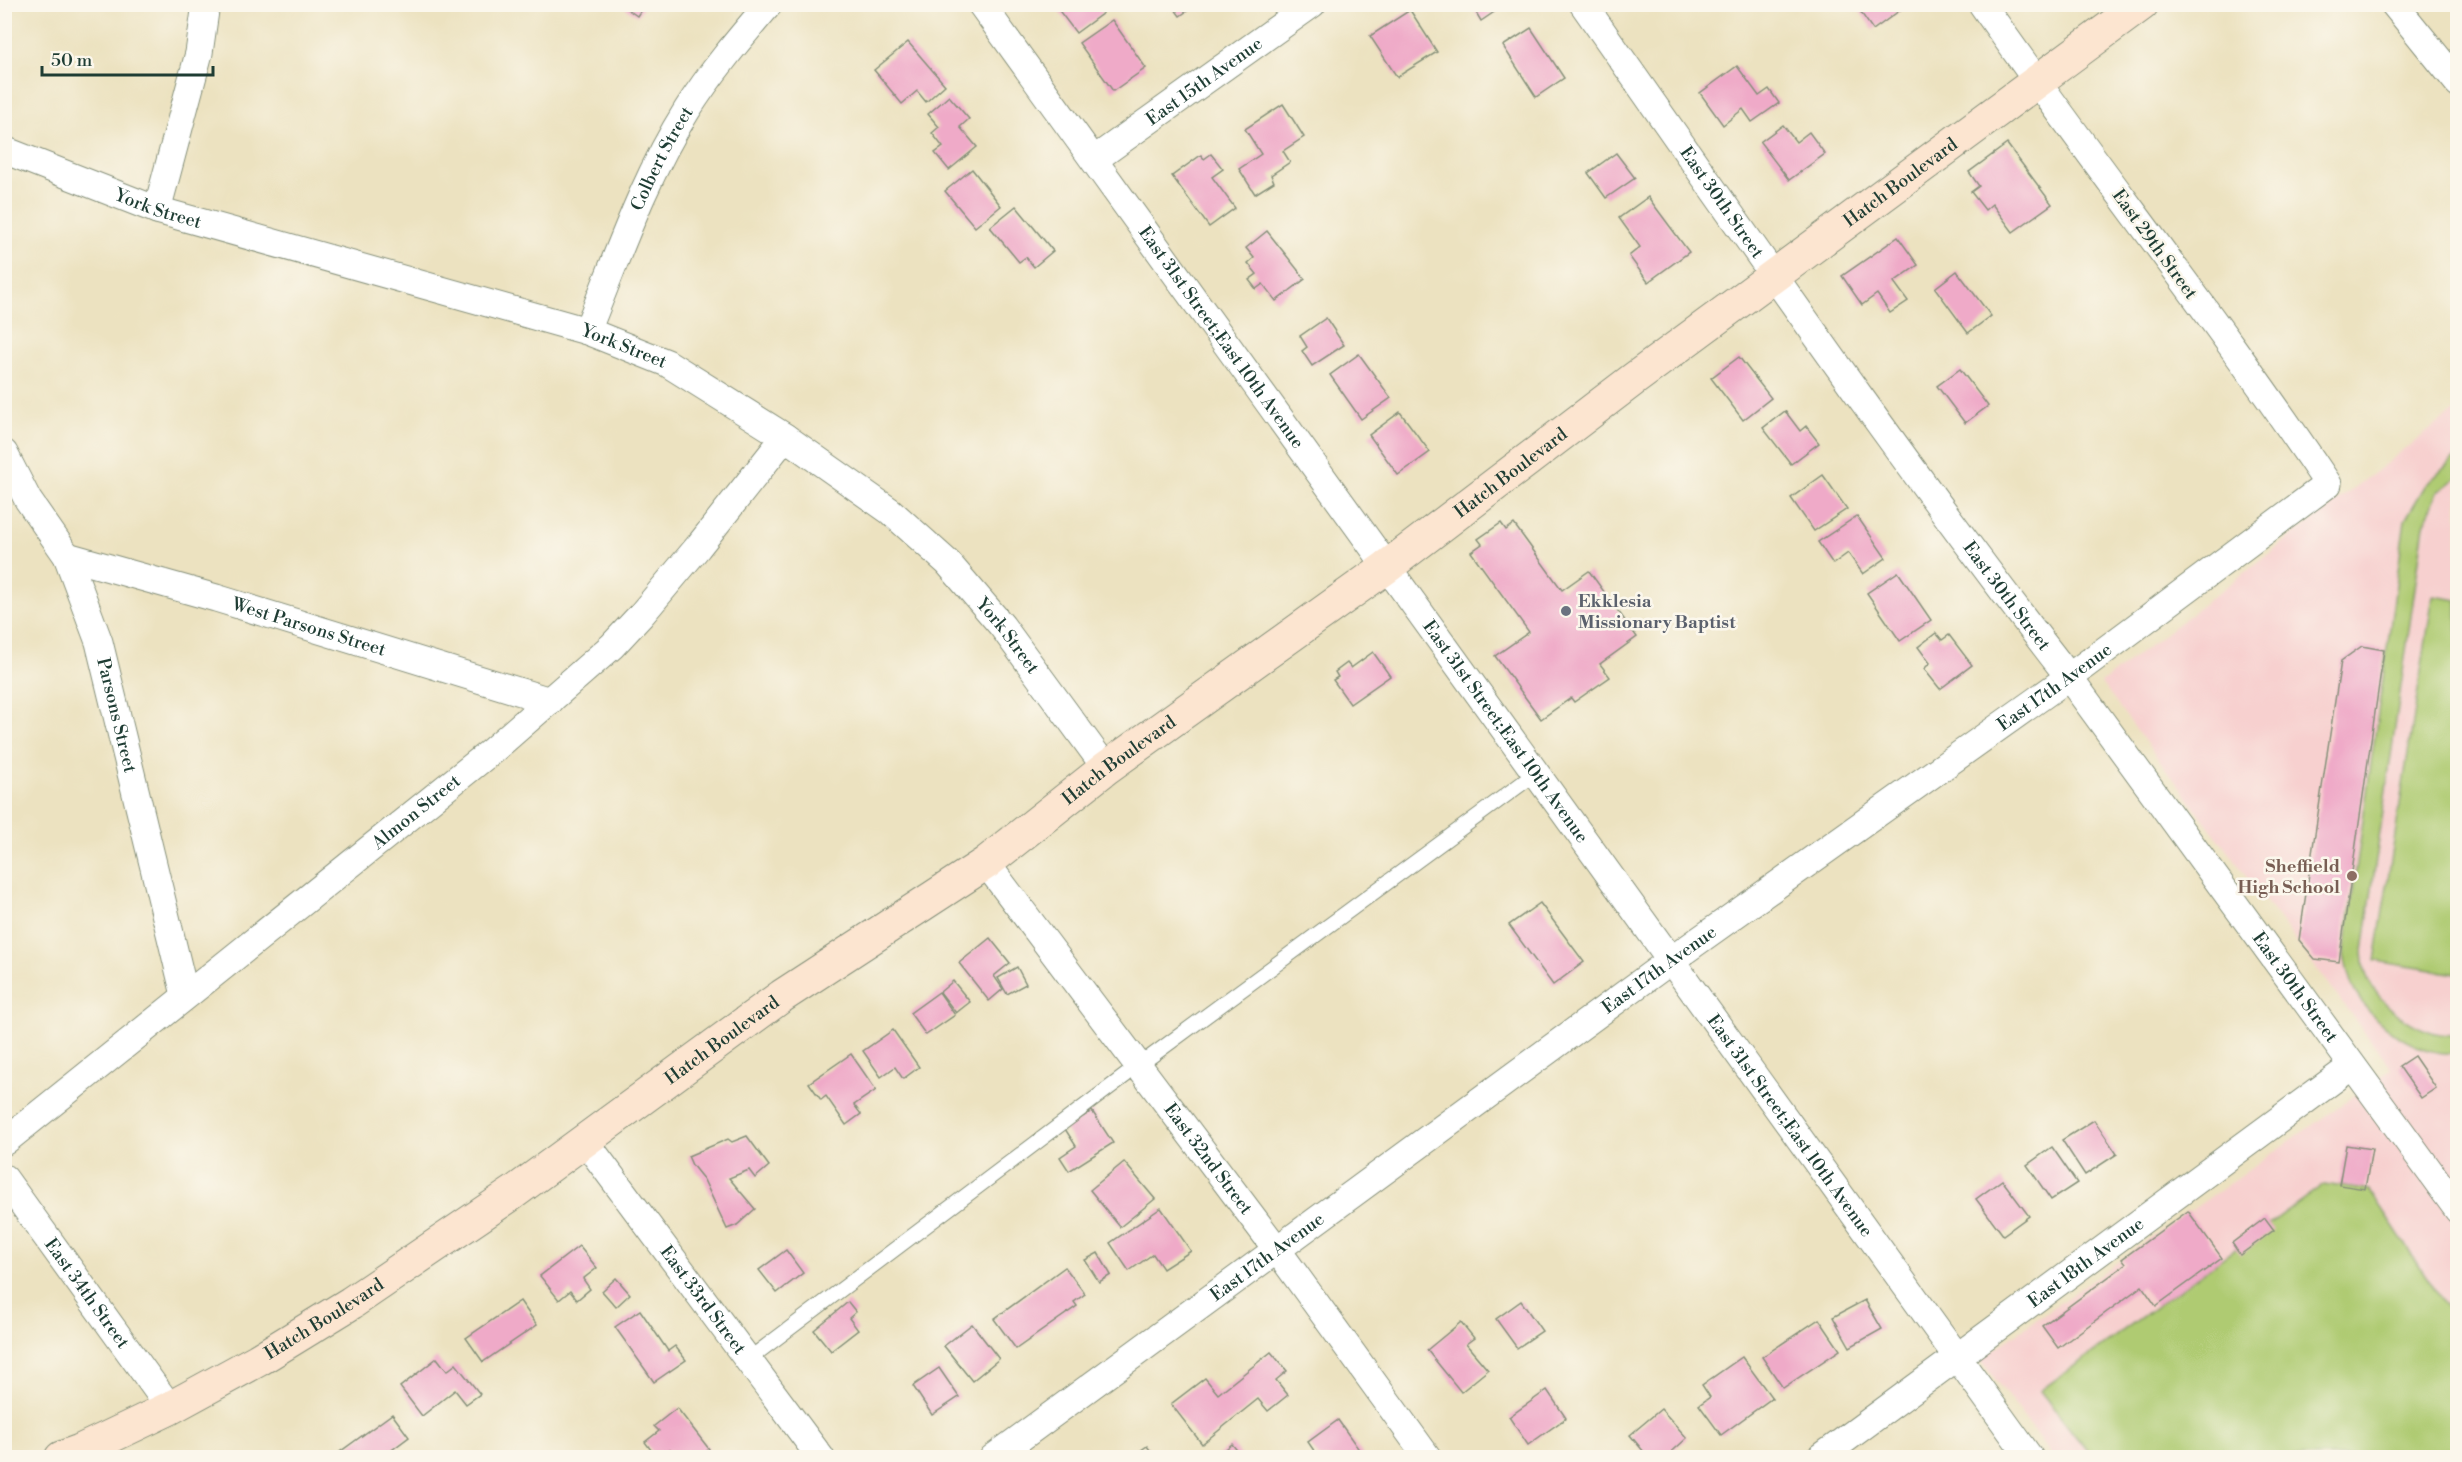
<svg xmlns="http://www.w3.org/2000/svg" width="2462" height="1462" font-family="'Libre Bodoni',serif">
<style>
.built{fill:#f7d0cf}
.green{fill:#afcb72;stroke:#678453;stroke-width:1.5}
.building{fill:#efaac8}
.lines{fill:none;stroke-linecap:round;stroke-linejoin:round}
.lane-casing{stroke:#86907a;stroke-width:16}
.street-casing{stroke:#86907a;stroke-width:29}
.secondary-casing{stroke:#86907a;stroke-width:35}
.lane{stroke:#fff;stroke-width:14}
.street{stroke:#fff;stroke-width:27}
.secondary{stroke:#fce5d0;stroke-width:33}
.worship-dot{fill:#6b7280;stroke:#fbf7ec;stroke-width:2}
.education-dot{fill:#8d6e63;stroke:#fbf7ec;stroke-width:2}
.labels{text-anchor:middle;stroke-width:5;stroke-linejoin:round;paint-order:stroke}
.street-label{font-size:18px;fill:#1f3d34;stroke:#fbf7ec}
.worship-label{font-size:18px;font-weight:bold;fill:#5b616d;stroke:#fbf7ec;text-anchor:start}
.education-label{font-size:18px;font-weight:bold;fill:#785e54;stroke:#fbf7ec;text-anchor:end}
</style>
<rect width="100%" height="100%" fill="#fbf7ec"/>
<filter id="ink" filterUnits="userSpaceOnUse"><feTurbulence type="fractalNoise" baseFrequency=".0167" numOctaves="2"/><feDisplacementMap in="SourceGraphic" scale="12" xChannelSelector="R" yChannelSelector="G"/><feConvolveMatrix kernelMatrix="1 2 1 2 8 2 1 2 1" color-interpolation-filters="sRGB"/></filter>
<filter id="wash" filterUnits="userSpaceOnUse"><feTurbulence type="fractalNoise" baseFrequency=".008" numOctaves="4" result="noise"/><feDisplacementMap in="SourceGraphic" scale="24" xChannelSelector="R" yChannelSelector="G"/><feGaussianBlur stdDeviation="1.35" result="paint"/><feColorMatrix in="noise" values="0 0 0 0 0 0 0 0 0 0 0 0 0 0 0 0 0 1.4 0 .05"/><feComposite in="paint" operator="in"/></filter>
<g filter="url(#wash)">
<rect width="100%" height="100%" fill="#ece2c0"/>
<!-- built -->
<path class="built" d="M2457 409V1457H2053L1980 1359 2392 1069 2101 683Z"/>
<!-- green -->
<g class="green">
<path d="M2457 456V477L2438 492 2424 525 2363 951C2364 960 2364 971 2368 979 2384 1010 2422 1037 2457 1035V1053C2417 1056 2375 1026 2355 992 2349 981 2347 968 2344 956L2405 520 2425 486Z"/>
<path d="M2433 596 2457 600V974L2375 961Z"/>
<path d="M2324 1184 2370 1191 2457 1323V1457H2092L2040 1391Z"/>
</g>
<g id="blocks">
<!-- building -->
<g class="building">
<path d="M620 4H645L637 16Z"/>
<path d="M1054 4H1096L1103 13 1076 33Z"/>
<path d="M1171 4H1197L1180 16Z"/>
<path d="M1471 4H1506L1481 21Z"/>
<path d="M1855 4H1901L1903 8 1873 30Z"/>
<path d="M1410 10 1437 52 1397 77 1370 36Z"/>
<path d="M1112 20 1146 68 1113 91 1079 43Z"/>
<path d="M1531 28 1564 78 1536 97 1503 46Z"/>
<path d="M908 42 945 85 926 102 917 91 902 104 874 70Z"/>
<path d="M1737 66 1759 96 1769 89 1779 103 1752 122 1743 109 1723 125 1700 93Z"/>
<path d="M949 96 969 119 960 127 977 147 949 170 935 153 943 147 932 133 939 127 928 114Z"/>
<path d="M1283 104 1304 137 1283 151 1290 162 1271 175 1274 182 1255 194 1239 169 1261 154 1245 129Z"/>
<path d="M1783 125 1796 142 1809 132 1825 154 1789 180 1760 142Z"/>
<path d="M2007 144 2052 204 2013 232 1992 204 1985 210 1971 192 1979 186 1969 172Z"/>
<path d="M1616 153 1635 178 1606 198 1588 173Z"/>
<path d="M1211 154 1223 169 1212 177 1235 208 1209 227 1172 176 1201 155 1204 159Z"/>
<path d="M972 169 1001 206 975 227 945 191Z"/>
<path d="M1648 197 1689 252 1648 282 1629 256 1640 247 1619 218Z"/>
<path d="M1016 206 1053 251 1034 267 1026 257 1019 262 990 227Z"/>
<path d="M1267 231 1305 279 1276 301 1263 284 1256 289 1249 280 1257 274 1248 263 1254 258 1246 248Z"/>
<path d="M1898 237 1918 265 1894 282 1908 301 1890 313 1877 294 1862 305 1842 276Z"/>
<path d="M1957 271 1991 316 1968 333 1935 288Z"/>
<path d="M1326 318 1344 345 1312 366 1302 351 1307 347 1300 336Z"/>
<path d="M1359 354 1391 398 1361 419 1330 375Z"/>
<path d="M1739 357 1771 398 1743 420 1711 378Z"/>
<path d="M1960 369 1988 406 1965 423 1937 386Z"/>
<path d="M1785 411 1800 431 1806 426 1819 443 1791 464 1763 428Z"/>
<path d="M1400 412 1430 452 1398 475 1369 435Z"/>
<path d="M1823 475 1847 509 1814 531 1791 498Z"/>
<path d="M1857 516 1886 558 1863 574 1848 553 1833 564 1818 542Z"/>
<path d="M1501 523 1506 530 1514 524 1562 590 1589 571 1637 637 1600 664 1610 677 1574 702 1571 698 1541 719 1495 656 1529 632 1471 552 1482 544 1478 539Z"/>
<path d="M1898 572 1931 620 1900 641 1867 593Z"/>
<path d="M1936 633 1942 640 1949 635 1972 665 1940 689 1924 669 1930 663 1918 647Z"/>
<path d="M2362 646 2384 650 2339 962 2315 959 2299 940 2341 661Z"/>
<path d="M1373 652 1390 676 1350 704 1333 680 1338 677 1335 672 1347 663 1351 668Z"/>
<path d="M1540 903 1584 962 1553 985 1509 925Z"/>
<path d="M990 938 1010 963 994 976 1003 989 989 1001 959 963Z"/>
<path d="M1017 967 1026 984 1007 994 998 978Z"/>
<path d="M953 981 970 1002 956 1013 940 992Z"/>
<path d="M939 992 955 1015 926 1035 910 1013Z"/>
<path d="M893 1030 919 1067 903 1079 895 1067 881 1077 863 1051Z"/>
<path d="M851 1054 876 1090 854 1105 861 1114 846 1125 826 1096 821 1100 809 1083Z"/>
<path d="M2414 1056 2436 1088 2421 1098 2399 1066Z"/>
<path d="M1092 1111 1113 1143 1069 1171 1060 1157 1076 1146 1065 1129Z"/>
<path d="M2094 1120 2117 1154 2085 1175 2062 1140Z"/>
<path d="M747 1136 769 1166 755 1178 749 1170 729 1178 755 1209 737 1225 727 1229 704 1180 692 1165 688 1156 728 1139 732 1142Z"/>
<path d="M2346 1145 2372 1149 2365 1189 2339 1185Z"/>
<path d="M2052 1147 2077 1183 2051 1200 2027 1165Z"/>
<path d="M1124 1162 1155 1199 1120 1227 1090 1190Z"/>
<path d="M2002 1180 2029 1216 2003 1235 1976 1199Z"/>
<path d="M1161 1208 1191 1251 1163 1269 1153 1254 1129 1271 1110 1243Z"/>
<path d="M2188 1211 2222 1258 2156 1306 2142 1286 2058 1348 2042 1326 2126 1264 2122 1259Z"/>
<path d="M2265 1218 2274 1230 2240 1255 2232 1243Z"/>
<path d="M579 1246 597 1268 583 1279 590 1289 577 1300 570 1291 559 1300 540 1276Z"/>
<path d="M786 1250 803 1273 777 1293 759 1270Z"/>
<path d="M1098 1253 1111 1275 1099 1282 1085 1260Z"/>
<path d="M1065 1267 1085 1294 1074 1302 1077 1306 1016 1349 994 1319Z"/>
<path d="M616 1278 630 1294 616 1307 602 1291Z"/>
<path d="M1865 1300 1882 1329 1850 1347 1833 1317Z"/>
<path d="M520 1301 537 1325 483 1362 466 1338Z"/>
<path d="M1521 1301 1542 1331 1517 1348 1496 1319Z"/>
<path d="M848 1302 856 1312 849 1318 858 1330 831 1351 814 1330Z"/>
<path d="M640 1310 668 1351 675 1346 686 1360 654 1382 615 1327Z"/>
<path d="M1819 1319 1840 1350 1783 1388 1762 1357Z"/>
<path d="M1461 1322 1474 1338 1466 1344 1488 1370 1461 1392 1427 1350Z"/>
<path d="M972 1324 999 1359 972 1381 944 1346Z"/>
<path d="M1271 1352 1287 1371 1276 1380 1288 1395 1268 1411 1258 1399 1202 1444 1171 1404 1205 1378 1218 1394Z"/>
<path d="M1742 1357 1772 1398 1721 1435 1699 1405 1710 1397 1702 1385Z"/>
<path d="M437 1358 447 1371 456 1364 480 1394 466 1404 455 1390 422 1416 400 1387Z"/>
<path d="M939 1368 959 1397 932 1415 913 1386Z"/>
<path d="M1547 1390 1566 1418 1528 1445 1509 1417Z"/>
<path d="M677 1408 709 1449 698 1458H676L670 1450 657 1458 645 1442 659 1431 654 1426Z"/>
<path d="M1661 1409 1687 1438 1665 1458H1649L1630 1435Z"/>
<path d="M392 1414 409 1437 381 1458H339L337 1454Z"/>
<path d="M1338 1420 1365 1458H1319L1308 1442Z"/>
<path d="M1232 1444 1243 1458H1215Z"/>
<path d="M1147 1446 1156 1458H1130Z"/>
</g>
</g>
</g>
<g filter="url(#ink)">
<use href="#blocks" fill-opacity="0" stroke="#86907a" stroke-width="1.5"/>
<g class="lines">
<!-- lane casing -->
<g class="lane-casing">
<path id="lane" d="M749 1359 1138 1066 1536 773"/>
</g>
<!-- street casing -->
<g class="street-casing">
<g id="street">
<path id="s1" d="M981 4 2030 1458"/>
<path id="s2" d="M1583 4C1742 230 1899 459 2069 677L2458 1210"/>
<path d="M2394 4 2458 83"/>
<path id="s3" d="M4 150 157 210 587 331 667 363 785 437 890 511 948 563 1002 626 1106 768"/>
<path id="s4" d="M1095 159 1312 4"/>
<path d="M157 210 199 53 206 4"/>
<path id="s5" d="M587 331C617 257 644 178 687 110 711 72 740 38 769 4"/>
<path id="s6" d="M4 453 28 500 67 556 99 642 185 995"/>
<path id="s7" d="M67 556 216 598 550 701"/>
<path id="s8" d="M986 863 1278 1251 1428 1458"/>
<path id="s9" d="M585 1141 821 1458"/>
<path id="s10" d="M4 1142 493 750 612 646 641 615 698 547 785 437"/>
<path id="s11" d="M4 1178 170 1408"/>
<path id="s12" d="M993 1458 1670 961 2069 677 2328 484C2218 320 2095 166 1982 4"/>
<path id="s13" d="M1820 1458 2352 1066"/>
</g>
</g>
<!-- secondary casing -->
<g class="secondary-casing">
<g id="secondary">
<path id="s14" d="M61 1458 80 1451 170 1408 258 1360 351 1303 513 1193 782 996 986 863 1106 768 1388 566 1634 379 2142 4"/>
</g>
</g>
<!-- lane -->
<use href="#lane" class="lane"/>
<!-- street -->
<use href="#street" class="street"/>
<!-- secondary -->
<use href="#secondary" class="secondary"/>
</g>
</g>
<!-- markers -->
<circle class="worship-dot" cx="1566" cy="611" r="6"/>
<circle class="education-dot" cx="2352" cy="876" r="6"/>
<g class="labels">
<!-- street labels -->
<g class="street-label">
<text dy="6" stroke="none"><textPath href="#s4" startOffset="134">East 15th Avenue</textPath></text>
<text dy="6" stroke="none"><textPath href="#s5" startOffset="188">Colbert Street</textPath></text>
<text dy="6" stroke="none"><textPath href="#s14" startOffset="2242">Hatch Boulevard</textPath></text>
<text dy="6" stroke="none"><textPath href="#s2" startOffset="242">East 30th Street</textPath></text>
<text dy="6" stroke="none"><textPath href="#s3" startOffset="165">York Street</textPath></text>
<text transform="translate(2155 244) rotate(54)" y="6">East 29th Street</text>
<text dy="6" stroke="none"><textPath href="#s1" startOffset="411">East 31st Street;East 10th Avenue</textPath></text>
<text dy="6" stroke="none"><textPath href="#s3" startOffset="651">York Street</textPath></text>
<text dy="6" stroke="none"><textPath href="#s14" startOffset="1756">Hatch Boulevard</textPath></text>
<text dy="6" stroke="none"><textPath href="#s2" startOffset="728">East 30th Street</textPath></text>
<text dy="6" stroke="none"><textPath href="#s7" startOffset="252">West Parsons Street</textPath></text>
<text dy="6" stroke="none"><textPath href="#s3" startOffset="1137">York Street</textPath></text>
<text dy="6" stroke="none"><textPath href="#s12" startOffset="1312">East 17th Avenue</textPath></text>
<text dy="6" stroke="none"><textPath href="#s6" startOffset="288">Parsons Street</textPath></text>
<text dy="6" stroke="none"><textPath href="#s1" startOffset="897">East 31st Street;East 10th Avenue</textPath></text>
<text dy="6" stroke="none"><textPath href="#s14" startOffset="1270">Hatch Boulevard</textPath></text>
<text dy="6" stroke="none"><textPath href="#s10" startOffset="528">Almon Street</textPath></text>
<text dy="6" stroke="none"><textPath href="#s12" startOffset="826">East 17th Avenue</textPath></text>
<text dy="6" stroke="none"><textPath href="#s2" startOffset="1214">East 30th Street</textPath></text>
<text dy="6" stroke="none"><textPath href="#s14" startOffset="784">Hatch Boulevard</textPath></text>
<text dy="6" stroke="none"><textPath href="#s1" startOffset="1383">East 31st Street;East 10th Avenue</textPath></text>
<text dy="6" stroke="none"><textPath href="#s8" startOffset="370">East 32nd Street</textPath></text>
<text dy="6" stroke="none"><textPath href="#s12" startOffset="340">East 17th Avenue</textPath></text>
<text dy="6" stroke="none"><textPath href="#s13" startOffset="330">East 18th Avenue</textPath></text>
<text dy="6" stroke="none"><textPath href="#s11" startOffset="142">East 34th Street</textPath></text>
<text dy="6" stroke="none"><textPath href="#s9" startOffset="198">East 33rd Street</textPath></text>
<text dy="6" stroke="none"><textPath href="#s14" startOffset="298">Hatch Boulevard</textPath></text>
</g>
<!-- worship labels -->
<g class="worship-label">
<text x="1578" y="607">Ekklesia<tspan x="1578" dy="21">Missionary Baptist</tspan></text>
</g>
<!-- education labels -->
<g class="education-label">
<text x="2340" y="872">Sheffield<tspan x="2340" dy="21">High School</tspan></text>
</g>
</g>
<!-- margin -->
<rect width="2462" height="1462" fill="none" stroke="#fbf7ec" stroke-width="24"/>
<!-- scale -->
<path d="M42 66v9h171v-9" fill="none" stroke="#1f3d34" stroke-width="3"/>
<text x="51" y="66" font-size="18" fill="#1f3d34" stroke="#fbf7ec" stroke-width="4.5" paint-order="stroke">50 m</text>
</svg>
